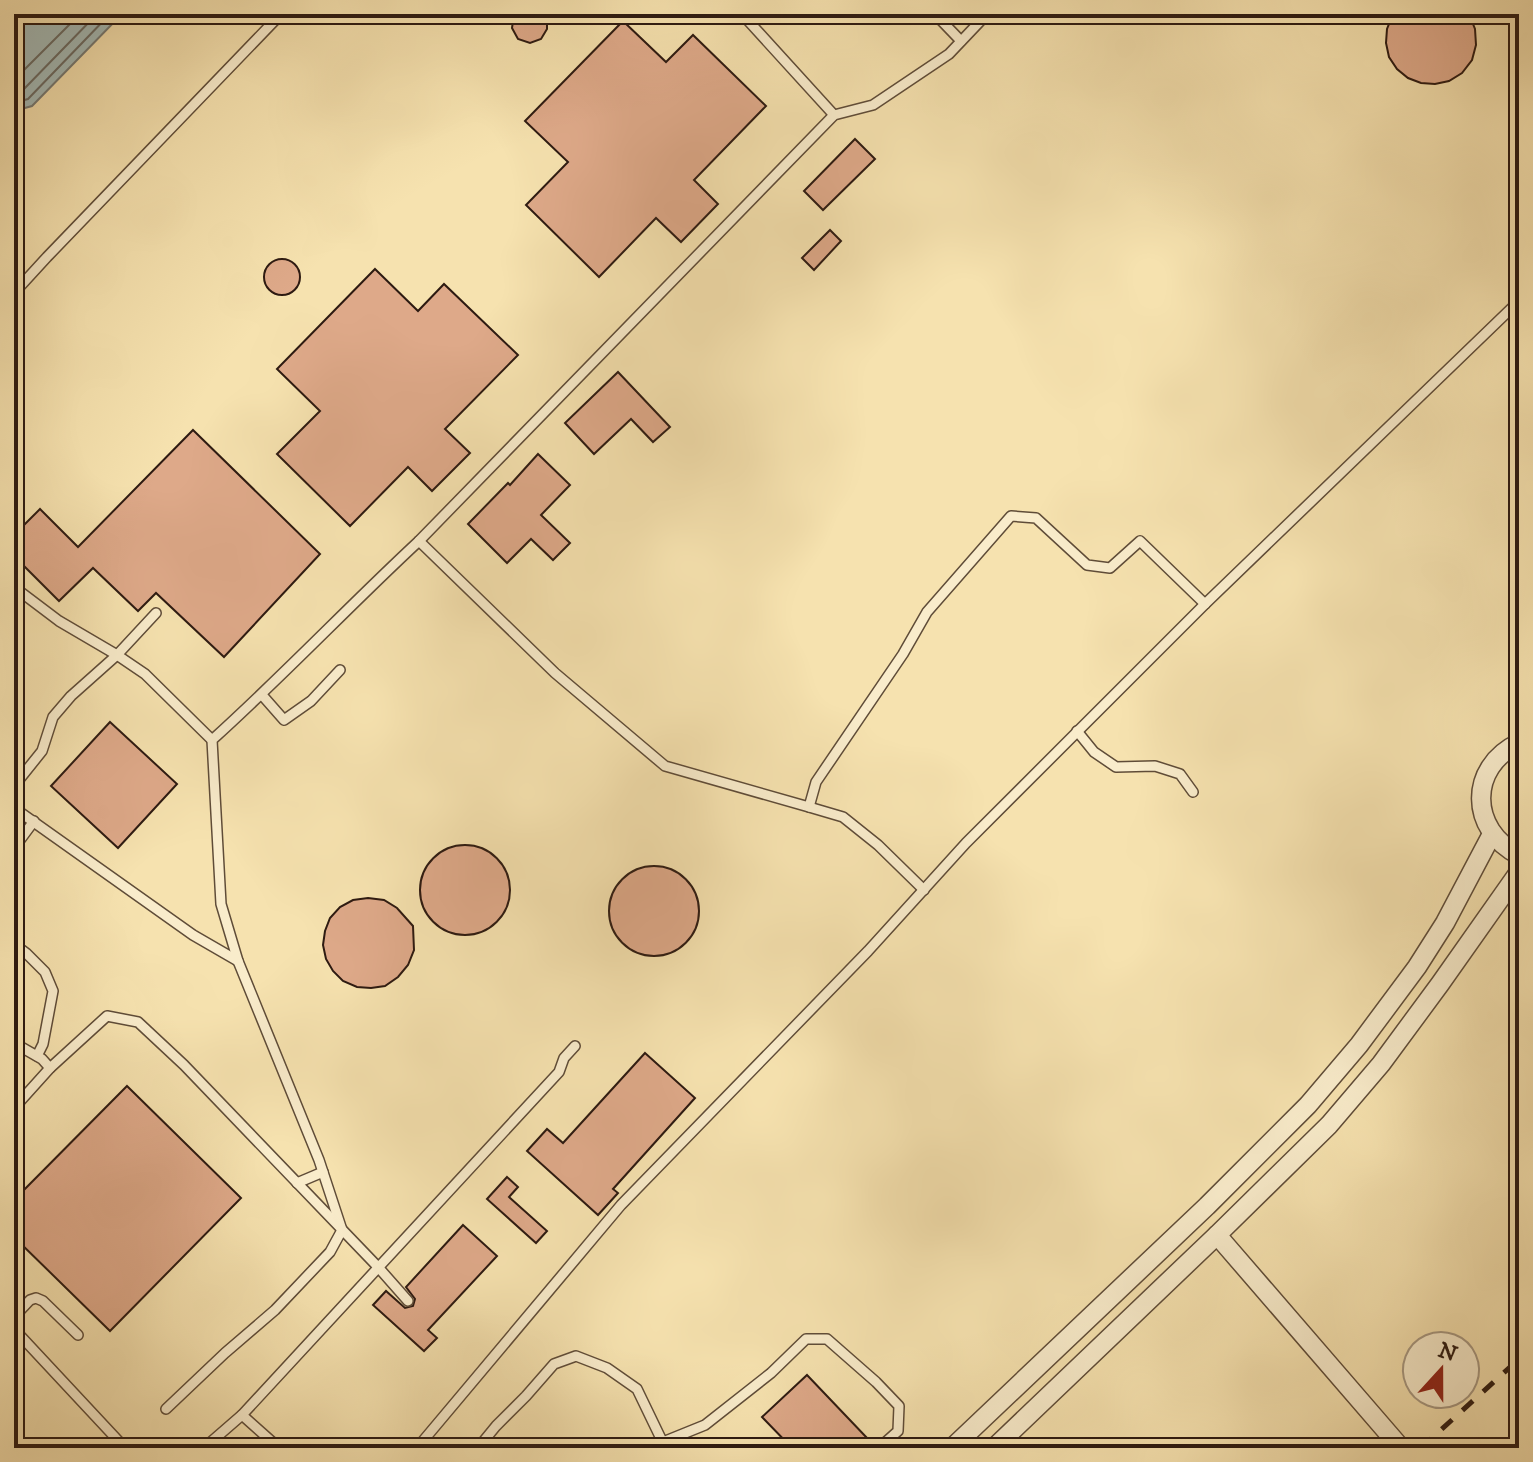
<svg xmlns="http://www.w3.org/2000/svg" width="1533" height="1462" font-family="'IM FELL DW Pica',serif">
<style>
.water{fill:#a3bab7;stroke:#747a75;stroke-width:2}
.lines{fill:none;stroke-linecap:round;stroke-linejoin:round}
.shore{stroke:#686a64;stroke-width:2}
.building{fill:#dea989;stroke:#2d1a11;stroke-width:2}
.lane-casing{stroke:#5f4c38;stroke-width:12}
.street-casing{stroke:#5f4c38;stroke-width:21}
.lane{stroke:#f9eccb;stroke-width:9}
.street{stroke:#f9eccb;stroke-width:18}
.rail{stroke:#2d1a11;stroke-width:5;stroke-dasharray:14 14;stroke-linecap:butt}
</style>
<rect width="100%" height="100%" fill="#f6e2af"/>
<filter id="stains"><feTurbulence type="fractalNoise" baseFrequency=".0025" numOctaves="4"/><feColorMatrix values="0 0 0 0 .2 0 0 0 0 .09 0 0 0 0 .02 0 0 0 .5 -.17"/></filter>
<radialGradient id="worn" r=".72"><stop offset=".6" stop-color="#630" stop-opacity="0"/><stop offset="1" stop-color="#630" stop-opacity=".3"/></radialGradient>
<!-- water -->
<path class="water" d="M14 14H122L32 106 14 111Z"/>
<g class="lines">
<!-- shore -->
<g class="shore">
<path d="M14 80 80 14"/>
<path d="M14 93 23 90 97 14"/>
<path d="M14 103 28 99 110 14"/>
</g>
</g>
<!-- building -->
<g class="building">
<path d="M514 14H543L547 23V29L541 39 530 43 518 39 512 28Z"/>
<path d="M1393 14H1469L1475 29 1476 45 1472 60 1462 73 1449 81 1435 84 1421 83 1408 78 1397 69 1389 57 1386 43 1387 29Z"/>
<path d="M623 21 666 62 693 35 766 106 694 180 718 204 681 242 656 218 599 277 526 205 568 162 525 121Z"/>
<path d="M855 139 875 159 823 210 804 191Z"/>
<path d="M830 230 841 241 814 270 802 258Z"/>
<circle cx="282" cy="277" r="18"/>
<path d="M375 269 418 311 444 284 518 355 445 429 470 453 432 491 408 467 350 526 277 454 320 411 277 369Z"/>
<path d="M618 372 670 427 653 442 631 419 594 454 565 423Z"/>
<path d="M193 430 320 554 224 657 156 593 138 611 93 568 59 601 14 556V535L40 509 78 547Z"/>
<path d="M538 454 570 485 541 515 570 543 553 560 531 539 507 563 468 524 508 483 510 485Z"/>
<path d="M110 722 177 784 118 848 51 786Z"/>
<circle cx="465" cy="890" r="45"/>
<circle cx="654" cy="911" r="45"/>
<path d="M368 898 384 900 397 908 413 926 414 950 408 965 398 977 385 986 371 988 357 987 343 981 333 971 326 959 323 945 325 931 330 918 340 907 353 900Z"/>
<path d="M645 1053 695 1098 613 1189 618 1193 598 1215 527 1151 547 1129 563 1143Z"/>
<path d="M127 1086 241 1198 110 1331 14 1237V1200Z"/>
<path d="M507 1177 518 1187 509 1197 547 1231 536 1243 487 1199Z"/>
<path d="M463 1225 497 1256 428 1330 437 1338 424 1351 373 1305 386 1291 405 1308 413 1306 415 1299 406 1287Z"/>
<path d="M807 1375 868 1439 858 1448H792L762 1417Z"/>
</g>
<g class="lines">
<!-- lane casing -->
<g class="lane-casing">
<g id="lane">
<path d="M742 14 834 115"/>
<path d="M935 14 961 41"/>
<path d="M14 293 47 257 281 14"/>
<path d="M419 541 555 673 665 766 809 807 816 782 903 654 927 612 1011 516 1036 518 1087 565 1110 568 1140 541 1205 604"/>
<path d="M14 587 59 621 117 655 145 674 212 740"/>
<path d="M262 695 284 720 311 701 340 670"/>
<path d="M1077 731 1094 752 1116 767 1155 766 1180 774 1193 792"/>
<path d="M14 786 42 751 53 717 71 696 117 655 156 613"/>
<path d="M809 807 843 817 878 845 924 890"/>
<path d="M14 808 193 935 238 961"/>
<path d="M14 848 34 821"/>
<path d="M14 944 26 953 45 972 53 991 43 1044 37 1056"/>
<path d="M14 1043 42 1059 50 1068"/>
<path d="M14 1108 50 1068 107 1016 138 1022 184 1065 378 1267 408 1301"/>
<path d="M297 1183 323 1172"/>
<path d="M14 1317 30 1300 36 1298 43 1301 78 1335"/>
<path d="M14 1329 125 1448"/>
<path d="M166 1409 225 1353 275 1310 330 1252 342 1230 319 1160 238 961 221 904 212 740C283 676 349 606 419 541L834 115 873 105 949 54 987 14"/>
<path d="M242 1415 279 1448"/>
<path d="M663 1442 705 1425 771 1373 806 1339H827L876 1382 899 1406 898 1431 879 1448"/>
<path d="M204 1448 242 1415 559 1072 564 1058 575 1046"/>
<path d="M417 1448 621 1205 868 951 966 843 1205 604 1519 301"/>
<path d="M478 1448 496 1426 526 1396 554 1364 576 1356 607 1368 637 1389 664 1445"/>
</g>
</g>
<!-- street casing -->
<g class="street-casing">
<g id="street">
<path d="M1519 743C1468 767 1469 830 1519 855"/>
<path d="M1217 1235 1401 1448"/>
<path d="M952 1448 1207 1206 1308 1105 1359 1045 1417 967 1445 923 1492 834"/>
<path d="M994 1448 1217 1235 1329 1125 1381 1064 1440 984 1519 872"/>
</g>
</g>
<!-- lane -->
<use href="#lane" class="lane"/>
<!-- street -->
<use href="#street" class="street"/>
<!-- rail -->
<path class="rail" d="M1421 1448 1519 1359"/>
</g>
<!-- margin -->
<rect width="1533" height="1462" fill="none" stroke="#f6e2af" stroke-width="48"/>
<rect x="16" y="16" width="1501" height="1430" fill="none" stroke="#2d1a11" stroke-width="4"/>
<rect x="24" y="24" width="1485" height="1414" fill="none" stroke="#2d1a11" stroke-width="2"/>
<!-- north arrow -->
<g transform="translate(1441 1370) rotate(21)"><circle r="38" fill="#f9eccb" stroke="#a79881" stroke-width="2"/>
<path d="M0-6L14 30L0 20L-14 30Z" fill="#8f2418"/>
<text y="-12" font-size="22" font-weight="bold" text-anchor="middle" fill="#2d1a11">N</text>
</g>
<rect width="100%" height="100%" filter="url(#stains)"/>
<rect width="100%" height="100%" fill="url(#worn)"/>
</svg>
